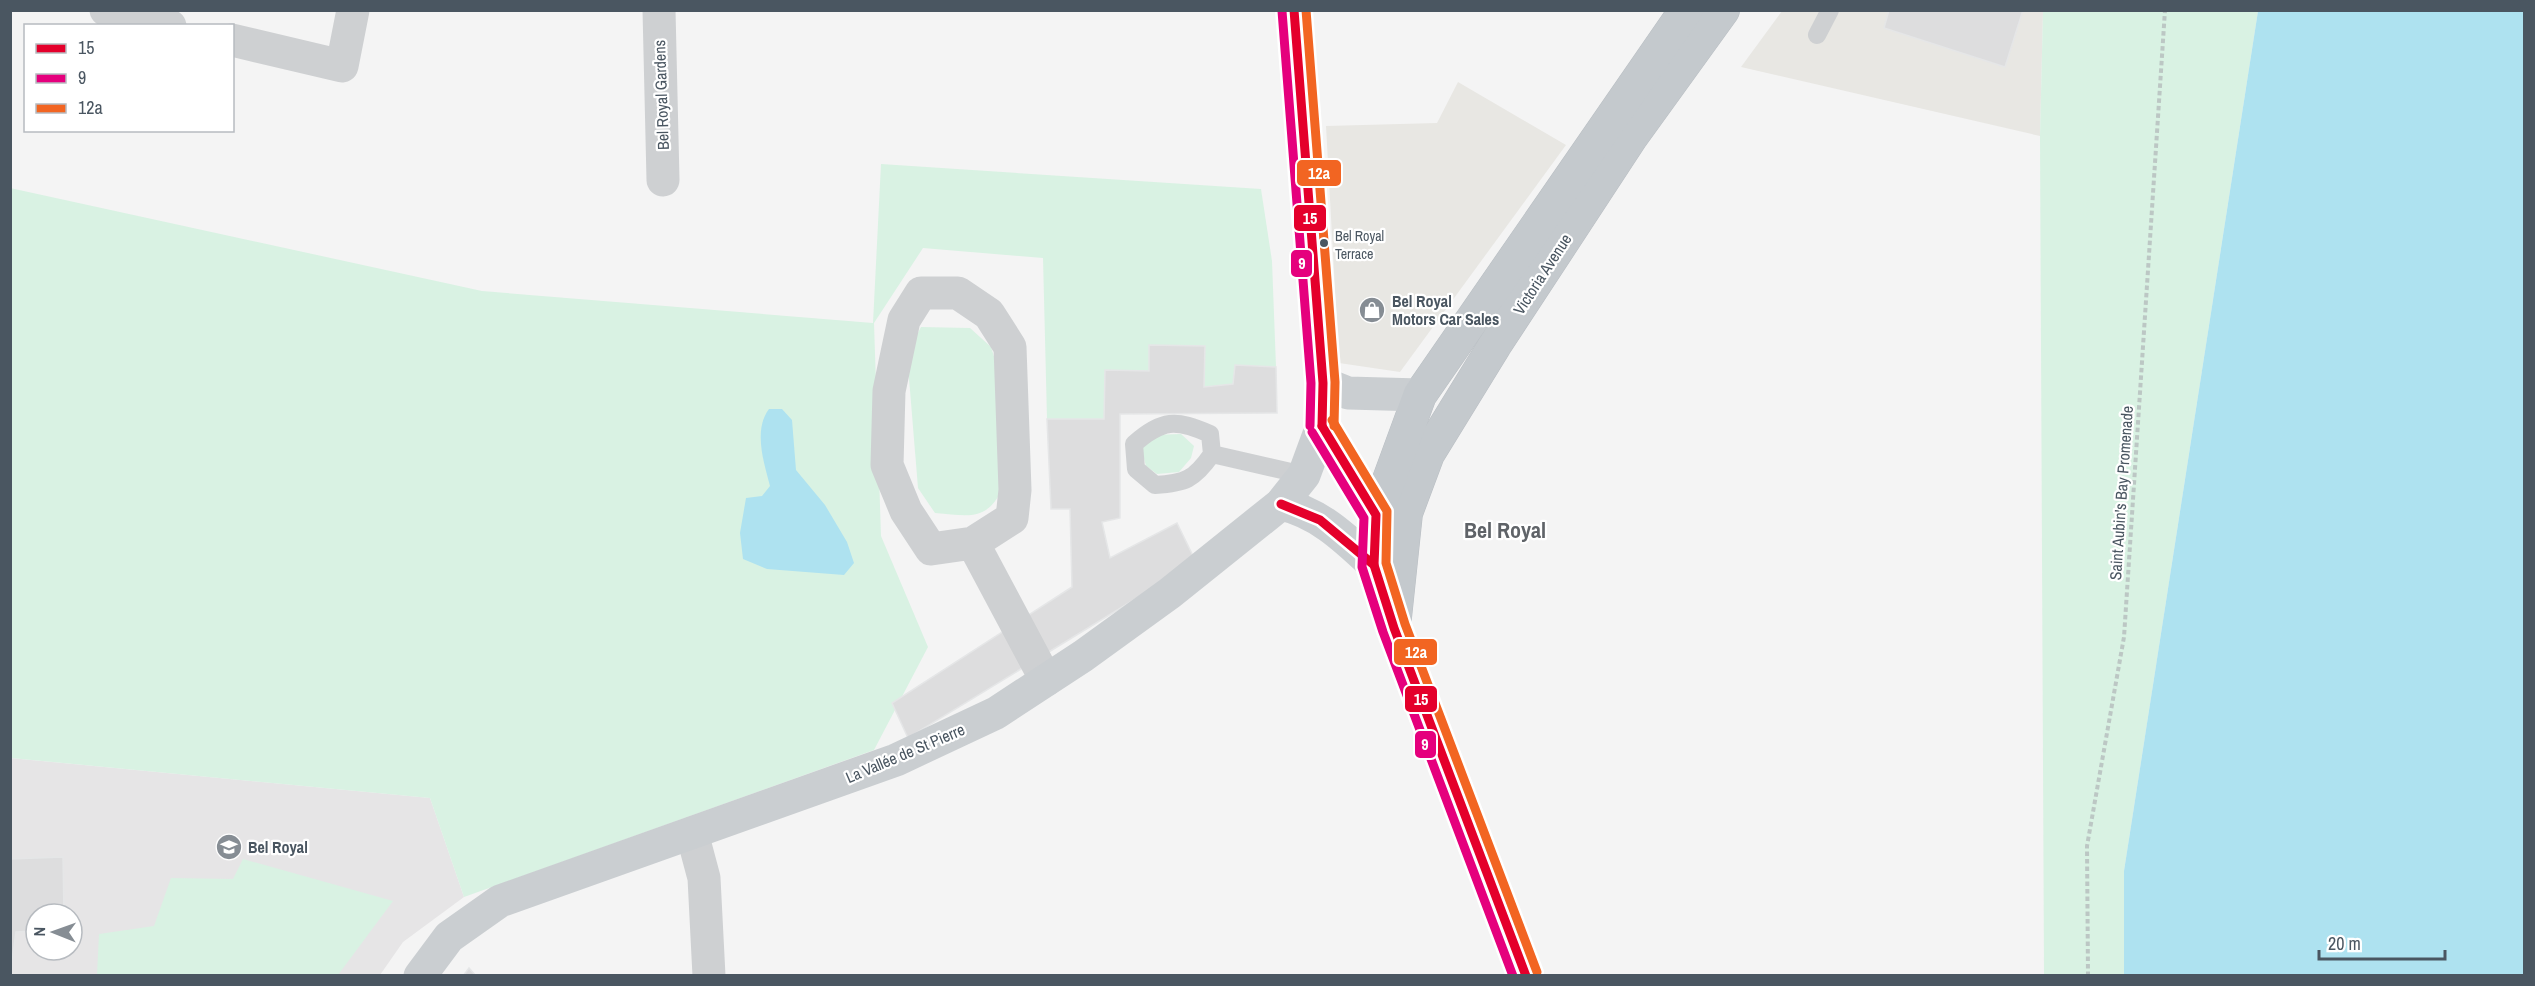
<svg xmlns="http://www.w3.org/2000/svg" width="2535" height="986" font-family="'Archivo Narrow',sans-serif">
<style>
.commercial{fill:#e8e7e3}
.education{fill:#e6e5e6;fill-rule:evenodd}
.green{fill:#d9f2e3}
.water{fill:#aee2f0}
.building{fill:#ddddde;stroke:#e5e6e7;stroke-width:1.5}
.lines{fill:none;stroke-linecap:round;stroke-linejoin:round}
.trunk-casing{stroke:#b9bec3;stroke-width:34}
.path{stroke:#bcc7c4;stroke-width:4;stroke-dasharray:4.5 3;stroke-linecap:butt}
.service{stroke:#ced0d2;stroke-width:18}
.minor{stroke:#ced0d2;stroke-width:33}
.primary{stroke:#caced1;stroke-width:33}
.trunk{stroke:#c4c9cd;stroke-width:33}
.bus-1-casing{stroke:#fff;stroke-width:14}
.bus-2-casing{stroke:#fff;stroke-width:14}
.bus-3-casing{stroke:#fff;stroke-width:14}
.bus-1{stroke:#e4002b;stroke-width:9}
.bus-2{stroke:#e5007d;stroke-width:9}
.bus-3{stroke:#f26522;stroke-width:9}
.bus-dot{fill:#4a5661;stroke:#fff;stroke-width:2}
.labels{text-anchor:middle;stroke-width:4.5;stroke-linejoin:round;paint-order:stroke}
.bus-label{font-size:14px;fill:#4a5661;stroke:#fff;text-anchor:start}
.street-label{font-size:16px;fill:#4a5661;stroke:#fff}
.poi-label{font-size:16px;font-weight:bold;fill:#4a5661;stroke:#fff;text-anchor:start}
.district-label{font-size:22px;font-weight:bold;fill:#5f6368;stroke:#fff}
.line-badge{stroke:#fff;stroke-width:2}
.badge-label{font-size:16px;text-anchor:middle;font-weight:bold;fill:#fff}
</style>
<rect width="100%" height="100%" fill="#f4f4f4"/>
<!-- commercial -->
<g class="commercial">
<path d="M1782 11H2043L2040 136 1741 67Z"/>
<path d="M1458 82 1566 145 1400 372 1339 363 1326 126 1437 123Z"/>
</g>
<!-- education -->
<path class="education" d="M10 758 430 798 464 897 403 942 380 975H11ZM36 914H72V950H36Z"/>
<!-- green -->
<g class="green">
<path d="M2043 11H2258L2124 871V975H2044L2040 136Z"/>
<path d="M881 164 1261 189 1272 261 1276 367 1235 365 1233 384 1204 387 1205 346 1150 345 1149 371 1105 370 1104 419H1047L1043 258 923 248 874 323 881 536 928 647 874 750 464 897 430 798 11 758 10 188 482 291 873 323Z"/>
<path d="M921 327 970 328 991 347 997 366 1004 486C987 522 970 516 935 513L918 488 907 354Z"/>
<path d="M1181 434 1194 446 1191 458 1179 472 1157 474 1146 466 1141 448 1153 435Z"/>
<path d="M243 859 393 901 338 975H97L99 934 154 926 171 878 233 879Z"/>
</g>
<!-- water -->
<g class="water">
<path d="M2258 11H2524V975H2124V871Z"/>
<path d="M769 409H782L792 420 796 470 825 505 847 542 854 563 844 575 767 569 743 559 740 533 746 498 762 496 770 486C764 463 753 430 769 409Z"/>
</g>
<!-- building -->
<g class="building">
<path d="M1889 10H2023L2005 67 1884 28Z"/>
<path d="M1149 345 1205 346 1204 387 1233 384 1235 365 1276 367 1277 413 1120 414V518L1102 522 1110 558 1177 523 1196 562 908 738 892 703 1072 587 1070 509H1051L1047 419H1104L1105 370 1149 371Z"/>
<path d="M63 857 64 914H36V931L16 932 10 976V859Z"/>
<path d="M469 968 476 976H463Z"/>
</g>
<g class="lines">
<!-- trunk casing -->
<g class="trunk-casing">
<g id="trunk">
<path d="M1395 617 1406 513 1428 454 1495 345 1632 136 1723 10"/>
<path d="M1526 976 1394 628 1374 565 1376 515 1420 395 1686 10"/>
</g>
</g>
<!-- path -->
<path class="path" d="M2088 976 2087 846 2124 637 2165 10"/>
<!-- service -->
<g class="service">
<path d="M1817 35 1830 10"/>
<path d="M1322 426 1376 515"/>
<path d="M1212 454 1210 434C1176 419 1162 419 1134 444L1136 469 1155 485C1185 483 1194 480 1212 454L1304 475"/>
</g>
<!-- minor -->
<g class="minor">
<path d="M106 10 170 26"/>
<path d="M659 10 663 180"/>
<path d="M232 40 342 66 353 10"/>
<path d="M973 543 931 549 906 511 887 465 889 391 904 320 921 293H958L989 314 1010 347 1015 490 1012 518 973 543 1046 680"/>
<path d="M692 833 704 878 709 976"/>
</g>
<!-- primary -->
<g class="primary">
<path d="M1323 383 1348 393 1420 395"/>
<path d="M1281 504C1320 513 1346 539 1374 565"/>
<path d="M420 976 449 937 500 901 896 760 996 713 1083 656 1170 593 1281 504 1304 475 1322 426 1323 383 1294 10"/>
</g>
<!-- trunk -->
<use href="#trunk" class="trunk"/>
<!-- bus-1 casing -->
<g class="bus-1-casing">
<g id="bus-1">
<path d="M1294 10 1323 383 1322 426"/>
<path d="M1322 426 1376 515 1374 565 1394 628 1526 976"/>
<path d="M1281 504 1320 520 1374 565"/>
</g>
</g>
<!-- bus-2 casing -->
<g class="bus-2-casing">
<g id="bus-2">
<path d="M1282 11 1311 383 1310 426"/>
<path d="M1312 432 1364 518 1362 567 1383 632 1513 976"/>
</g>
</g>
<!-- bus-3 casing -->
<g class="bus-3-casing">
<g id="bus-3">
<path d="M1306 10 1335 382 1334 426"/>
<path d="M1332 420 1387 511 1386 563 1405 624 1537 972"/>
</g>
</g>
<!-- bus-1 -->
<use href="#bus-1" class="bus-1"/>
<!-- bus-2 -->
<use href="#bus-2" class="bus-2"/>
<!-- bus-3 -->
<use href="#bus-3" class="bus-3"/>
</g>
<!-- icons -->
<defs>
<g id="shop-disc" transform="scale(1.35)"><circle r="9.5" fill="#868d94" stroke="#fff"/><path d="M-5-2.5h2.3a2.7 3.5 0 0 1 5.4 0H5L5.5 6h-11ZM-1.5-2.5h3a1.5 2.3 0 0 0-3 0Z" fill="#fff"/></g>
<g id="school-disc" transform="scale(1.35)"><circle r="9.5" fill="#868d94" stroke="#fff"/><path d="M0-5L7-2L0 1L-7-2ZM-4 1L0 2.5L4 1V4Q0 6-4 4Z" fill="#fff"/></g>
</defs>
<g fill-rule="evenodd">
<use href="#shop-disc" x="1372" y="310"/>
<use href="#school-disc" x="229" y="847"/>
</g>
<!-- markers -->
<circle class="bus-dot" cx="1324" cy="243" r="5"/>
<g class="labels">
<!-- bus labels -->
<g class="bus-label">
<text x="1335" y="241">Bel Royal<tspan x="1335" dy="18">Terrace</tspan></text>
</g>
<!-- street labels -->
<g class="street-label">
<text transform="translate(661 95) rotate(-92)" y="6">Bel Royal Gardens</text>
<text transform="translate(1542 274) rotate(-57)" y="6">Victoria Avenue</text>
<text transform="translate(2121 493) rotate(-86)" y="6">Saint Aubin's Bay Promenade</text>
<text transform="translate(905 753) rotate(-23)" y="6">La Vallée de St Pierre</text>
</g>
<!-- poi labels -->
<g class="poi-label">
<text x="1392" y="307">Bel Royal<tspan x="1392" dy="18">Motors Car Sales</tspan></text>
<text x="248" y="853">Bel Royal</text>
</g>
<!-- district labels -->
<g class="district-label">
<text x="1505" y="538">Bel Royal</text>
</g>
</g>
<g class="line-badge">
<rect x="1296" y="159" width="46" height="28" rx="6" fill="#f26522"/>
<rect x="1293" y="204" width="34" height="28" rx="6" fill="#e4002b"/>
<rect x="1290" y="249" width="23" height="29" rx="6" fill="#e5007d"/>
<rect x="1393" y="638" width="45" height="28" rx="6" fill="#f26522"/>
<rect x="1404" y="685" width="34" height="28" rx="6" fill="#e4002b"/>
<rect x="1414" y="730" width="23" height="29" rx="6" fill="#e5007d"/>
</g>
<g class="badge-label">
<text x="1319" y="179">12a</text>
<text x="1310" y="224">15</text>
<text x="1302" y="269">9</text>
<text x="1416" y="658">12a</text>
<text x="1421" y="705">15</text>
<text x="1425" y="750">9</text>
</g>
<!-- border -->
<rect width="2535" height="986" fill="none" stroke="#4a5661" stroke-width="24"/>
<!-- legend -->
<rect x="24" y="24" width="210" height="108" fill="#ffffff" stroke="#b7bbc0" stroke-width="1.5"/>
<rect x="36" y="44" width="30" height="9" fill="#e4002b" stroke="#b7bbc0" stroke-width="1.5"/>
<text x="78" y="54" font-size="18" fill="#4a5661">15</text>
<rect x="36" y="74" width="30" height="9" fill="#e5007d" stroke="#b7bbc0" stroke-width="1.5"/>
<text x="78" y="84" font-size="18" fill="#4a5661">9</text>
<rect x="36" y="104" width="30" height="9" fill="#f26522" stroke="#b7bbc0" stroke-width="1.5"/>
<text x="78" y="114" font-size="18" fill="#4a5661">12a</text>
<!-- north arrow -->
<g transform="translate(54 932) rotate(271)"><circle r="28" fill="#ffffff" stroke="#b7bbc0" stroke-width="1.5"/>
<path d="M0-4.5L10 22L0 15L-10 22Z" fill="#868d94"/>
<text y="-9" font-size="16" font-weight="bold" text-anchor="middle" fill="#4a5661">N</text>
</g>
<!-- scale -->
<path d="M2319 950v9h126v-9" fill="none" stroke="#4a5661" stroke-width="3"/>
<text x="2328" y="950" font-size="18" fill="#4a5661" stroke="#ffffff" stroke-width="4.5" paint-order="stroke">20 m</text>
</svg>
